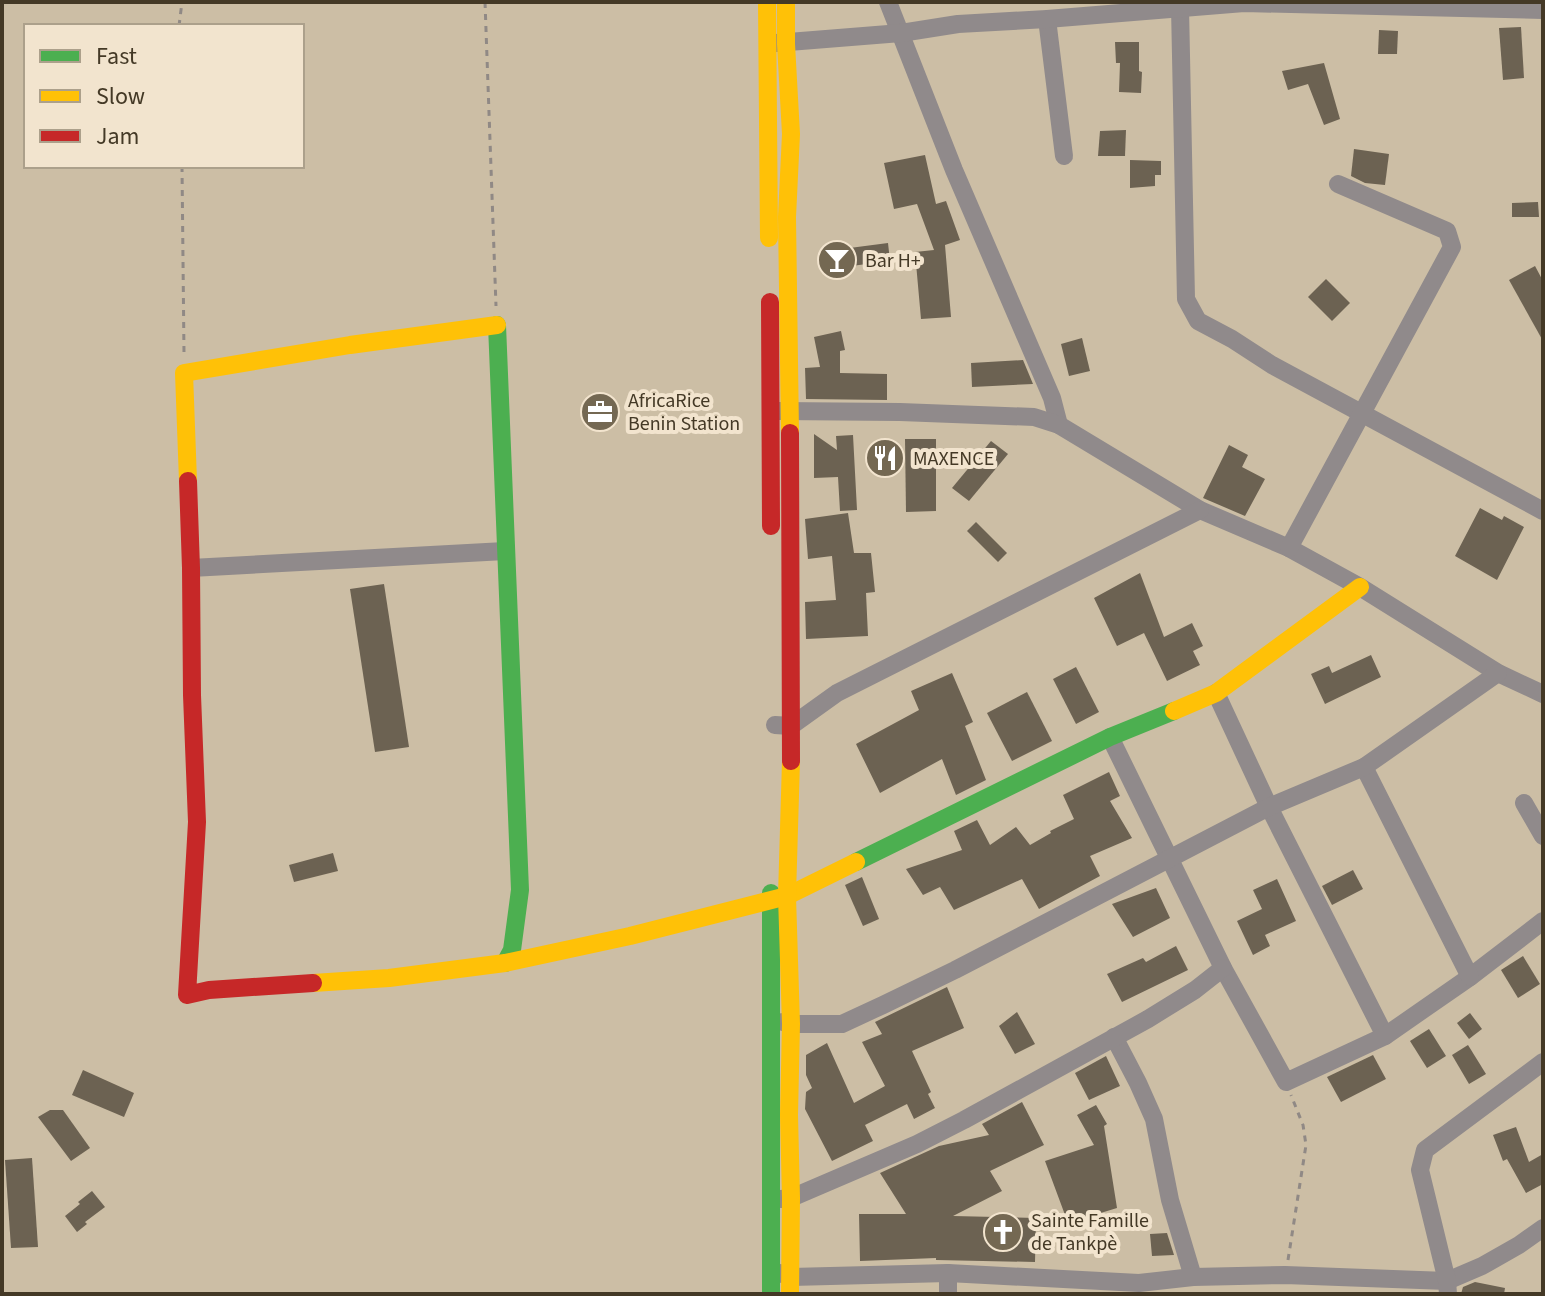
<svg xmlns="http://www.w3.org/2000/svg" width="1545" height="1296" font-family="'Source Sans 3',sans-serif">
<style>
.building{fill:#6c6252}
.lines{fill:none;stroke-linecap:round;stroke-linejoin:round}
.path{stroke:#908985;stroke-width:3;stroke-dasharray:6 6;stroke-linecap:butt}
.street{stroke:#908a8b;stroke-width:18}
.fast{stroke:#4caf50;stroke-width:18}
.slow{stroke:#ffc107;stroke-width:18}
.jam{stroke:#c62828;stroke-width:18}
.labels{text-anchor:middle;stroke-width:8;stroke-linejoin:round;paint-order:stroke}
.poi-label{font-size:20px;fill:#443926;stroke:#f2e4ce;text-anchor:start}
</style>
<rect width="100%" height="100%" fill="#ccbea5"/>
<!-- building -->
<g class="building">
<path d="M1521 27 1524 78 1503 80 1499 28Z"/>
<path d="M1379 30 1398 31 1397 54H1378Z"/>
<path d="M1115 42H1139V71L1142 72 1141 93 1119 92 1120 63H1116Z"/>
<path d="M1324 63 1340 119 1324 125 1308 84 1288 90 1282 71Z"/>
<path d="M1126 130 1125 156H1098L1100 131Z"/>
<path d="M1354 149 1389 154 1385 185 1365 183 1351 176Z"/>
<path d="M925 155 936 204 946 201 960 240 945 245 951 317 921 319 915 252 934 250 917 204 894 209 884 163Z"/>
<path d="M1130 160 1161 161V175H1155V186L1130 188Z"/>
<path d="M1538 202 1539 217H1512V203Z"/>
<path d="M888 243 890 261 836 268 833 247 842 249Z"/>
<path d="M1535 266 1543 281V341L1509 280Z"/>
<path d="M1326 279 1350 303 1332 321 1308 297Z"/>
<path d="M841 331 845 350 840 351V373L887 374V400L806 399 805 368 820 367 814 337Z"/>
<path d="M1082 338 1090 371 1069 376 1061 344Z"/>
<path d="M1023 360 1033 384 972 387 971 363Z"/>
<path d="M814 434 837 450 836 436 853 435 857 510 840 511 838 477 814 478Z"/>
<path d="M905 439H936V511L906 512Z"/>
<path d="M991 441 1008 454 969 501 952 488Z"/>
<path d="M1229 445 1248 455 1242 467 1265 479 1245 516 1203 498Z"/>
<path d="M1480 508 1502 520 1504 516 1524 527 1497 580 1455 556Z"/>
<path d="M848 513 854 553H871L875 592 866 593 868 636 806 639 805 602 836 600 832 556 808 559 805 519Z"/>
<path d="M976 522 1007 553 998 562 967 531Z"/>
<path d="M1140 573 1164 637 1192 623 1203 646 1193 651 1200 665 1167 681 1144 633 1117 646 1094 598Z"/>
<path d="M384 584 409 747 375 752 350 589Z"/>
<path d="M1371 655 1381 677 1325 704 1311 674 1329 666 1332 673Z"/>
<path d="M1076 667 1099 712 1076 724 1053 679Z"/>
<path d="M952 673 973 722 965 726 986 780 956 795 942 759 880 793 856 744 919 710 911 691Z"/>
<path d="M1027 692 1052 741 1012 761 987 713Z"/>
<path d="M1109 772 1120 796 1110 801 1132 838 1090 856 1100 876 1039 909 1022 879 954 910 940 887 923 895 906 869 962 850 954 831 977 820 990 845 1016 827 1030 845 1051 833 1050 831 1074 819 1063 795Z"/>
<path d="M333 853 338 871 294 882 289 865Z"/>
<path d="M1353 870 1363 889 1332 905 1322 886Z"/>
<path d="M862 877 879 919 863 926 845 885Z"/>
<path d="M1277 879 1296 921 1265 935 1270 946 1253 955 1237 921 1262 909 1253 890Z"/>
<path d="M1156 888 1170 918 1133 937 1112 904Z"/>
<path d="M1176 946 1188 970 1122 1002 1107 974 1143 958 1146 962Z"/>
<path d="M1523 956 1540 984 1518 998 1501 970Z"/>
<path d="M947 987 964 1028 912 1051 931 1092 928 1094 935 1108 914 1119 907 1104 865 1125 873 1141 832 1161 805 1109 806 1092 812 1088 806 1075V1055L827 1043 854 1103 885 1086 862 1042 882 1034 875 1022Z"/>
<path d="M1017 1012 1035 1044 1015 1054 999 1026Z"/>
<path d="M1470 1013 1482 1029 1469 1039 1457 1023Z"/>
<path d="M1429 1029 1446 1056 1427 1068 1410 1041Z"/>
<path d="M1468 1045 1486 1074 1469 1084 1452 1055Z"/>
<path d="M1373 1055 1386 1079 1341 1102 1327 1077Z"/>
<path d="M1106 1056 1120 1086 1089 1100 1075 1073Z"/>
<path d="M83 1070 134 1093 124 1117 72 1095Z"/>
<path d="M1022 1102 1044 1145 990 1171 1002 1191 953 1216 1036 1218 1035 1262 936 1260V1258L860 1261 859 1214H906L880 1173 939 1146 989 1135 982 1124Z"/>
<path d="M1096 1105 1107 1124 1104 1126 1117 1208 1068 1223 1045 1161 1094 1145 1077 1115Z"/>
<path d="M50 1110H63L90 1148 71 1161 38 1117Z"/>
<path d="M1516 1127 1529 1162 1543 1154V1184L1526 1193 1507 1159 1503 1161 1493 1135Z"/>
<path d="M32 1158 38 1247 11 1248 5 1160Z"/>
<path d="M92 1191 105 1207 85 1222 87 1224 77 1232 65 1216 80 1204 78 1202Z"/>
<path d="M1167 1233 1174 1255 1152 1256 1150 1234Z"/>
<path d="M1475 1282 1505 1288 1504 1294H1461L1463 1287Z"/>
</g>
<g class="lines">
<!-- path -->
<g class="path">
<path d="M485 2 496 306"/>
<path d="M179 26 182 2"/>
<path d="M182 166 184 354"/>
<path d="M1288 1260 1306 1145 1303 1125 1291 1095"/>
</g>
<!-- street -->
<g class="street">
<path d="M888 2 954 170 1052 398 1059 425"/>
<path d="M1180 7 1186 299 1198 321 1232 339 1272 365 1543 511"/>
<path d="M1047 19 1064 156"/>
<path d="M776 43 901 33 958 24 1047 19 1244 3 1543 10"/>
<path d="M778 411 900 412 1034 417 1059 425 1200 510 1289 548 1360 587 1498 673 1543 694"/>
<path d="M1289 548 1452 247 1447 231 1338 184"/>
<path d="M191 568 505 551"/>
<path d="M1216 693 1269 807 1385 1036"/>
<path d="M775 725 791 726 837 693 1200 510"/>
<path d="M1110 737 1223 968 1286 1082 1385 1036 1470 977 1543 921"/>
<path d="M1364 767 1470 977"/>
<path d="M1524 803 1543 836"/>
<path d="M783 1022 791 1024H842L883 1005 955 970 1269 807 1364 767 1498 673"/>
<path d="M1114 1037 1138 1083 1154 1119 1170 1200 1193 1277"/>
<path d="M781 1199 791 1198 917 1144 964 1120 1148 1019 1195 990 1223 968"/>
<path d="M780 1273 791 1277 948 1273 1139 1283 1193 1277 1285 1275 1447 1281 1482 1266 1519 1245 1543 1228"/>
<path d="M948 1273V1294"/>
<path d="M1448 1294 1447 1281 1420 1170 1425 1150 1543 1062"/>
</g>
<!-- fast -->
<g class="fast">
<path d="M497 325 520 890 512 950 505 963"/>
<path d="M856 862 1110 737 1174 711"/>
<path d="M771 893V1294"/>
</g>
<!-- slow -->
<g class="slow">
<path d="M767 2 769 238"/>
<path d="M786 2V44L791 134 787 217 790 433"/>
<path d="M188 481 184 373 350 345 497 325"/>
<path d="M1174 711 1216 693 1360 587"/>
<path d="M313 983 389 978 505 963 630 936 787 896 856 862"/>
<path d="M790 1294 791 1198 789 1115 791 1024 787 896 791 761"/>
</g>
<!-- jam -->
<g class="jam">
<path d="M770 302 771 526"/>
<path d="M790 433 791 761"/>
<path d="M188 481 191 568 192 695 197 822 187 995 209 990 313 983"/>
</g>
</g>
<!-- icons -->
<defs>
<g id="bar-disc" transform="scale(2)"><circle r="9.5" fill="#746852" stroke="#f2e4ce"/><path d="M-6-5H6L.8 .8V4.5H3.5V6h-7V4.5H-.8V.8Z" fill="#fff"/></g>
<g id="office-disc" transform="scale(2)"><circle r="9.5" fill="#746852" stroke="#f2e4ce"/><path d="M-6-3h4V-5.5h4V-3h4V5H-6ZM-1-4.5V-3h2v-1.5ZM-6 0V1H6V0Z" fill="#fff"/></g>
<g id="restaurant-disc" transform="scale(2)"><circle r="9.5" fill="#746852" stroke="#f2e4ce"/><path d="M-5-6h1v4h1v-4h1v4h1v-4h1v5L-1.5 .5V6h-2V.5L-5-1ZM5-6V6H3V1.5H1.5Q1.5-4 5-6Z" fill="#fff"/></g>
<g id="church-disc" transform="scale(2)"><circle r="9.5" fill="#746852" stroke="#f2e4ce"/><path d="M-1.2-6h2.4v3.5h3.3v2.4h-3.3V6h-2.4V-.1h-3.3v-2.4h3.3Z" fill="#fff"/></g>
</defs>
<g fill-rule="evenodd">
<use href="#bar-disc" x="837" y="260"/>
<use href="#office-disc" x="600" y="412"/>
<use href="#restaurant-disc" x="885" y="458"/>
<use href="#church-disc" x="1003" y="1232"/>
</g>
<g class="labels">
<!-- poi labels -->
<g class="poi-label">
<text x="865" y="267">Bar H+</text>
<text x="628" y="407">AfricaRice<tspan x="628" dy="23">Benin Station</tspan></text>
<text x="913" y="465">MAXENCE</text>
<text x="1031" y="1227">Sainte Famille<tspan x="1031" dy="23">de Tankpè</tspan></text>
</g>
</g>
<!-- border -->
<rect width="1545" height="1296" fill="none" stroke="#443926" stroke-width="8"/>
<!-- legend -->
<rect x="24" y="24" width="280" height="144" fill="#f2e4ce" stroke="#aca08b" stroke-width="2"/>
<rect x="40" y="50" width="40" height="12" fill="#4caf50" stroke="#aca08b" stroke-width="2"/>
<text x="96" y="64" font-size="24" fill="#443926">Fast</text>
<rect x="40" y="90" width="40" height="12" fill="#ffc107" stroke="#aca08b" stroke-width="2"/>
<text x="96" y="104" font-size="24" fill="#443926">Slow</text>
<rect x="40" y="130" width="40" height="12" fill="#c62828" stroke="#aca08b" stroke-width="2"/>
<text x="96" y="144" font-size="24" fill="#443926">Jam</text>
</svg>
